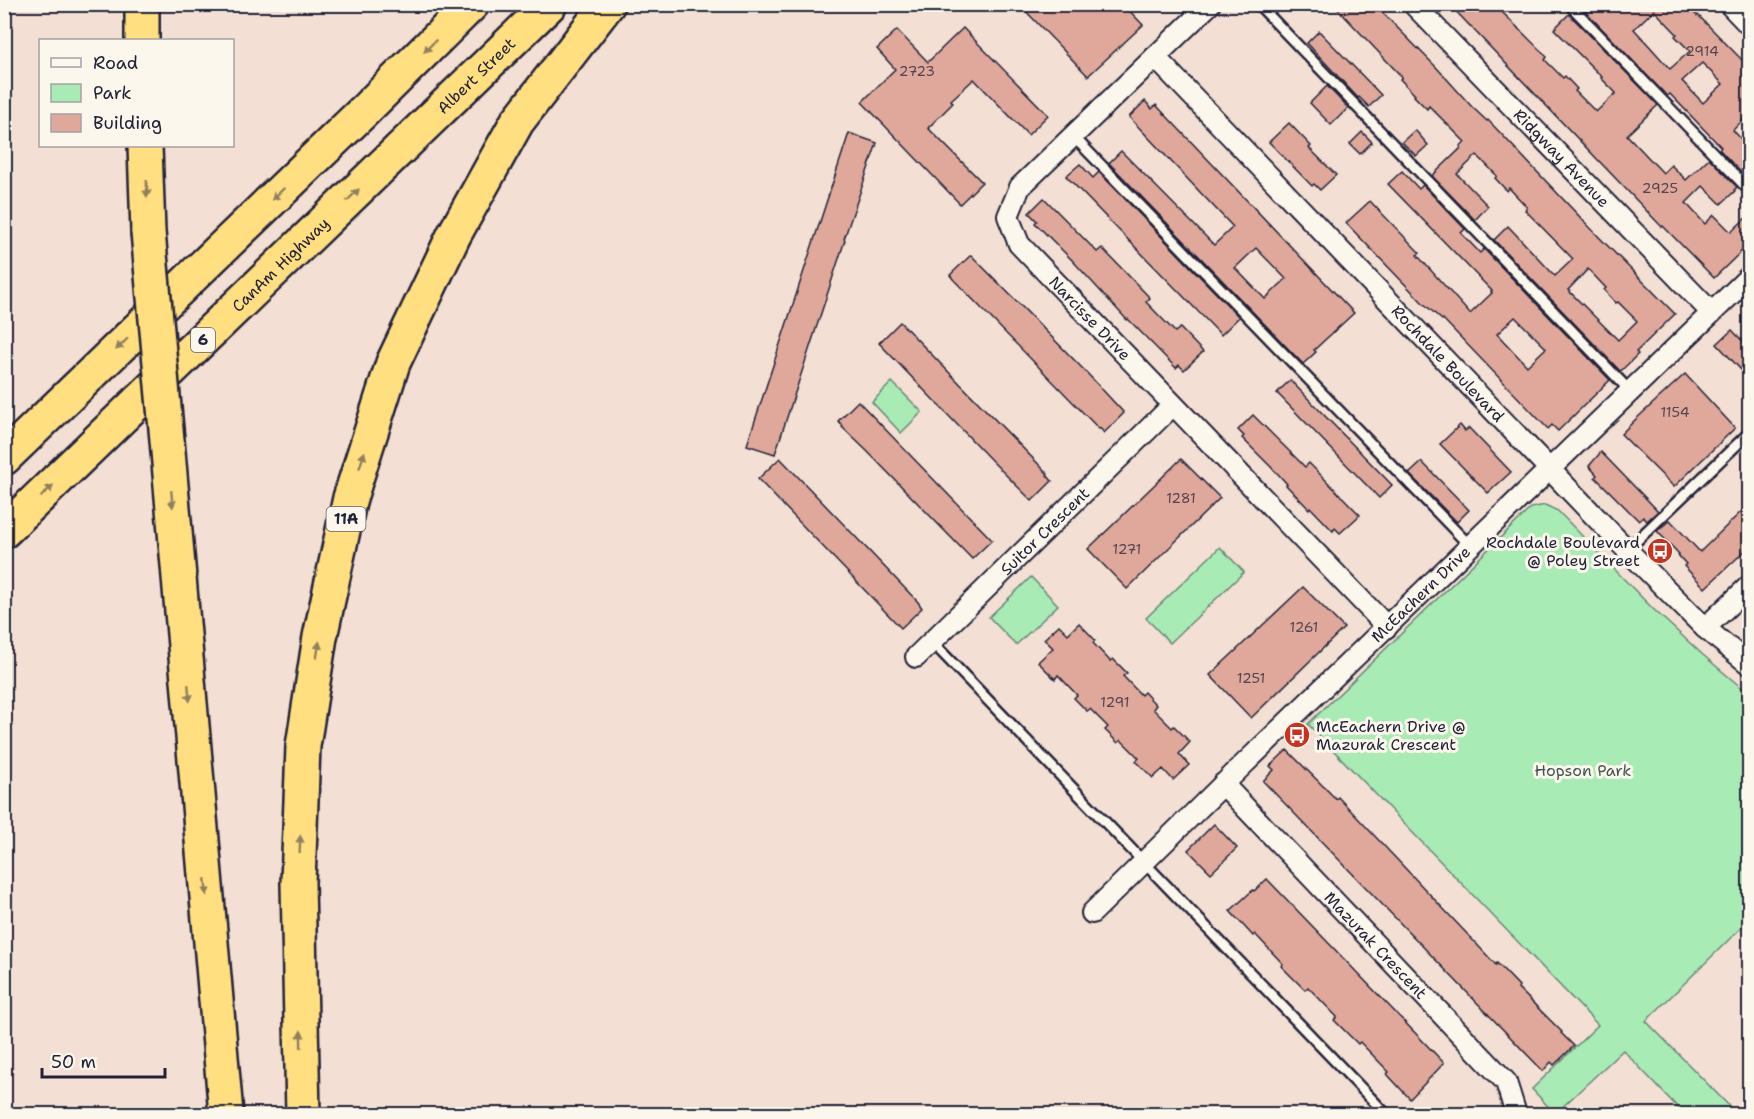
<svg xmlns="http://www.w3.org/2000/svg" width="1754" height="1119" font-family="'Shantell Sans',sans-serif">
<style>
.green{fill:#a9ebb5;stroke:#668678;stroke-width:1.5}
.building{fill:#e0a89a;stroke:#22223b;stroke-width:1.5;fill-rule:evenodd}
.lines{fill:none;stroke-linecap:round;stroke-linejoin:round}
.lane-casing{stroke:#22223b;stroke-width:14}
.street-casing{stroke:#22223b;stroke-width:24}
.highway-casing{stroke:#22223b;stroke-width:38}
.lane{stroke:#fbf7ec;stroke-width:9}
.street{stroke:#fbf7ec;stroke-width:20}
.highway{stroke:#ffdf80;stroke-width:33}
.highway-bridge-casing{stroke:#22223b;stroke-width:38;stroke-linecap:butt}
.highway-bridge{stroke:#ffdf80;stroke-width:33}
.oneway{fill:#90805e}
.labels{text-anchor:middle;stroke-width:6;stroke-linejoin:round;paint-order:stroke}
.number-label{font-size:14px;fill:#524453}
.shield{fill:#fbf7ec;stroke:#636270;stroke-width:1.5}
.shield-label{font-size:15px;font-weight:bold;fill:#22223b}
.street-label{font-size:16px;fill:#22223b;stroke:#fbf7ec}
.poi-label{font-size:16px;fill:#22223b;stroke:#fbf7ec;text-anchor:end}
.park-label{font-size:16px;fill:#44545a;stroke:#fbf7ec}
</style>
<rect width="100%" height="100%" fill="#f3dfd3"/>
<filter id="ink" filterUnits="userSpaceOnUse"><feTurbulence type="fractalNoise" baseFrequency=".0167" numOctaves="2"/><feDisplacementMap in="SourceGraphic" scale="12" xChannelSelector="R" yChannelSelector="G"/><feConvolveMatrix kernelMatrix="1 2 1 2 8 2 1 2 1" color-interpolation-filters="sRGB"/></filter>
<g filter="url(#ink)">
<!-- green -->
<g class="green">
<path d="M892 382 922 412 901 433 872 402Z"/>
<path d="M1545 505 1558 511 1652 608 1703 655 1749 694V920L1646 1021 1737 1114H1684L1623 1050 1555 1114 1532 1089 1598 1025 1308 724 1531 508Z"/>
<path d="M1220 547 1244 572 1170 643 1146 618Z"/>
<path d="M1031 577 1058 605 1016 645 989 617Z"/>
</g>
<!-- building -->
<g class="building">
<path d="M1019 4H1123L1143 25 1088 76Z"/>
<path d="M1333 4H1374L1437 68 1472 107 1487 121 1488 120 1598 236 1675 314 1636 352 1638 354 1622 370 1620 371 1494 240 1508 226 1555 276 1573 259 1525 210 1527 207 1509 188 1507 191 1495 178 1497 176 1477 155 1457 174 1488 206 1475 220 1432 176 1461 148 1460 146 1465 142 1429 106 1427 109 1414 96 1415 95 1400 79 1402 77ZM1588 269 1606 288 1604 290 1616 303 1618 302 1637 321 1618 340 1568 290Z"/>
<path d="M1449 4H1494L1547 57 1545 60 1563 78 1565 76 1577 89 1575 91 1596 112 1616 93 1601 78 1602 77 1554 29 1569 14 1658 105 1627 135 1663 173 1671 165 1686 180 1709 158 1737 187 1734 190 1735 191 1721 204 1703 186 1686 203 1705 224 1714 215 1731 232 1749 215V244L1714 278 1663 226 1662 227Z"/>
<path d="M1686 4 1697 16 1698 15 1749 67V114L1733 130 1749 148V174L1746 178 1719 149 1721 147 1670 94 1667 96 1579 5ZM1654 10 1677 34 1675 36 1690 51 1670 69 1634 29ZM1702 63 1723 84 1703 103 1682 81Z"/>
<path d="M963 28 1048 115 1028 135 974 79 951 100 953 103 928 128 982 182 960 204 862 102 895 69 877 49 897 30 928 62Z"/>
<path d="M1319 31 1381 95 1369 107 1359 97 1358 98 1307 43Z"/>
<path d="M1327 86 1348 108 1331 125 1310 103Z"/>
<path d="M1145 101 1152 109 1156 105 1354 313 1314 350 1316 352 1303 364 1109 163 1121 151 1214 245 1233 227 1129 117ZM1256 248 1286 279 1265 299 1235 268Z"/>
<path d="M1289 123 1311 146 1309 148 1336 175 1320 190 1314 184 1312 186 1269 142Z"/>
<path d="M1415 130 1428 145 1416 156 1402 142Z"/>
<path d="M1362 132 1372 142 1360 154 1350 144Z"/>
<path d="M849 133 877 143 844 239 845 240 775 454 747 445Z"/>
<path d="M1080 164 1093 178 1099 172 1239 317 1221 335 1066 176Z"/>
<path d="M1402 171 1419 189 1423 185 1465 229 1461 233 1480 253 1484 249 1610 380 1558 431 1552 425 1548 429 1443 319 1442 320 1422 302 1346 223 1370 201 1420 253 1417 255 1470 314 1492 293 1491 292 1492 291 1388 184ZM1515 317 1546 348 1527 366 1497 334Z"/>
<path d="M1044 198 1097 252 1102 248 1150 298 1146 302 1175 332 1180 328 1203 352 1184 370 1179 365 1176 368 1128 319 1127 320 1072 260 1035 223 1037 221 1029 213Z"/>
<path d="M971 255 1086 372 1124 413 1104 433 1100 428 1099 429 953 279 950 275Z"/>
<path d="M900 322 1048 474 1047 475 1052 481 1032 501 992 461 879 343Z"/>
<path d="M1732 330 1749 348V365L1743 372 1717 344Z"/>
<path d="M1685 374 1735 428 1674 487 1621 434 1636 419Z"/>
<path d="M1290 380 1392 485 1379 498 1277 393Z"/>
<path d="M858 401 992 540 972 559 867 451 842 427 843 426 838 421Z"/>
<path d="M1253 415 1305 467 1309 463 1360 515 1340 533 1335 528 1333 531 1310 507 1309 509 1286 485 1287 484 1279 475 1242 438 1244 436 1238 430Z"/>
<path d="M1460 425 1465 431 1469 428 1511 472 1488 493 1440 444Z"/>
<path d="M1601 452 1658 511 1647 521 1643 517 1639 521 1595 477 1597 475 1589 466Z"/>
<path d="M780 458 918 602 922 608 901 628 758 479Z"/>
<path d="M1181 459 1220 498 1127 589 1088 549Z"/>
<path d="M1422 462 1469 510 1457 522 1409 474Z"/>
<path d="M1749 504V547L1705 588 1684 566 1686 564 1678 555 1679 554 1657 531 1670 520 1700 552Z"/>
<path d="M1303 587 1344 628 1251 718 1210 675Z"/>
<path d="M1079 623 1095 640 1093 643 1110 661 1113 659 1127 673 1123 676 1141 695 1144 692 1156 705 1153 709 1172 728 1174 726 1190 742 1179 754 1189 765 1173 780 1163 769 1153 778 1136 761 1139 758 1121 740 1118 743 1105 730 1108 727 1090 709 1087 711 1074 698 1077 695 1058 675 1055 679 1038 662 1053 648 1044 639 1059 625 1068 634Z"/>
<path d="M1287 750 1336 799 1338 797 1469 936 1496 965 1497 963 1519 986 1518 988 1562 1032 1561 1033 1574 1046 1554 1065 1551 1062 1543 1071 1263 781 1274 770 1270 766Z"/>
<path d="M1214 824 1237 848 1211 873 1188 850Z"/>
<path d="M1267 879 1444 1063 1410 1099 1387 1074 1389 1072 1360 1042 1358 1044 1334 1020 1337 1017 1308 987 1305 990 1281 966 1283 964 1255 934 1253 936 1230 911 1253 890 1254 891Z"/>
</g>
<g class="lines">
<!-- lane casing -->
<g class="lane-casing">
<g id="lane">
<path d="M1258 4 1630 391"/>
<path d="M1569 4 1750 191"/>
<path d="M1073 136 1470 546"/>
<path d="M1627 550 1750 432"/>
<path d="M931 641 1386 1114"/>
</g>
</g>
<!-- street casing -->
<g class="street-casing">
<g id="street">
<path id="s1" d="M1210 4 1020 187 1008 216 1019 244 1387 627"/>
<path id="s2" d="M1413 4 1711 312"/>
<path d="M1729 4 1750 26"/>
<path id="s3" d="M1155 57 1627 550 1705 628 1750 665"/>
<path d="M1705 628 1750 585"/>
<path id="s4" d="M916 657 1173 405"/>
<path id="s5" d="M1223 784 1506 1082 1516 1114"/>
<path id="s6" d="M1092 913 1244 764 1750 276"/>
</g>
</g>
<!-- highway casing -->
<g class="highway-casing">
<g id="highway">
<path d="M142 4V40"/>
<path d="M145 146 148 232"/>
<path d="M167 440 226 1114"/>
<path d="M4 458 365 110 472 4"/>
<path id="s7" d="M4 531 550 4"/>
<path d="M303 1114 298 883 303 746 320 637 350 498 393 363 454 235 517 122 608 4"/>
</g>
</g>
<!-- lane -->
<use href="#lane" class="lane"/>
<!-- street -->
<use href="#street" class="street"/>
<!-- highway -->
<use href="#highway" class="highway"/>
<!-- highway-bridge casing -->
<g class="highway-bridge-casing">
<path id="highway-bridge" d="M148 232 167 440"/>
</g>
<!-- highway-bridge -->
<use href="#highway-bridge" class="highway-bridge"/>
</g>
<!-- one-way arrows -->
<defs><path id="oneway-solid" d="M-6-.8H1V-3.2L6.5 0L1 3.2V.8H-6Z" transform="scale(1.5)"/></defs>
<g class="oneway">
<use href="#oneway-solid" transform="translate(430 46) rotate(135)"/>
<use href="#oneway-solid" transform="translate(147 189) rotate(88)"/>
<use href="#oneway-solid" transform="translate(278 194) rotate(136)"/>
<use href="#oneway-solid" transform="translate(353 195) rotate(-44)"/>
<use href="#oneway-solid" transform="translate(122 344) rotate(136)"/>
<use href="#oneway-solid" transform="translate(362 460) rotate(-72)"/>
<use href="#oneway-solid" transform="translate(47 491) rotate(-44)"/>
<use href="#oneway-solid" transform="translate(172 499) rotate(85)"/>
<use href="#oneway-solid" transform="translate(318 650) rotate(-81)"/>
<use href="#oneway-solid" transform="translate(189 693) rotate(85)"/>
<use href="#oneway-solid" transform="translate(300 844) rotate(-88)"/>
<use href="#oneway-solid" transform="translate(206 887) rotate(85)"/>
<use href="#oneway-solid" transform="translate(301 1039) rotate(-91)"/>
</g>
</g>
<!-- icons -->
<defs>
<g id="bus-disc" transform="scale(1.35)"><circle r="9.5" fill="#c8321e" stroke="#fbf7ec"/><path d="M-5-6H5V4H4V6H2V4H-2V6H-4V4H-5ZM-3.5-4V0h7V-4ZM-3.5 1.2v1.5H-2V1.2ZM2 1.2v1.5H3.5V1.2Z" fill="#fff"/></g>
</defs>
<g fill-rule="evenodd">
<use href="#bus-disc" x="1660" y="551"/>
<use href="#bus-disc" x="1297" y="735"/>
</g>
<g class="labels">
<!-- number labels -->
<g class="number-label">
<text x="1702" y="56">2914</text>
<text x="917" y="76">2723</text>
<text x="1660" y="193">2925</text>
<text x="1675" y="417">1154</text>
<text x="1181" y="503">1281</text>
<text x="1127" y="554">1271</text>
<text x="1304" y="632">1261</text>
<text x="1251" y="683">1251</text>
<text x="1115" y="707">1291</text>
</g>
<!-- shield labels -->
<g class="shield">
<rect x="191" y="328" width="24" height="24" rx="4.5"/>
<rect x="326.5" y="507" width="39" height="24" rx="4.5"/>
</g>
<g class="shield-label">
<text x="203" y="345">6</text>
<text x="346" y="524">11A</text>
</g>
<!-- street labels -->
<g class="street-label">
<text dy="6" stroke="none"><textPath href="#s7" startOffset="656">Albert Street</textPath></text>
<text dy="6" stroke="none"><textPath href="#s2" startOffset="214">Ridgway Avenue</textPath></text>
<text dy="6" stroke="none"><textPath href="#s7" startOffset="384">CanAm Highway</textPath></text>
<text dy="6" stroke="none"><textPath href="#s1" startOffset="428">Narcisse Drive</textPath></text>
<text dy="6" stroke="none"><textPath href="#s3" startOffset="424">Rochdale Boulevard</textPath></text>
<text dy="6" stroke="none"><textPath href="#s4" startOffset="180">Suitor Crescent</textPath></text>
<text dy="6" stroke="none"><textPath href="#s6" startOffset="458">McEachern Drive</textPath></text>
<text dy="6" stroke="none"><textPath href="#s5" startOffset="222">Mazurak Crescent</textPath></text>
</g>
<!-- poi labels -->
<g class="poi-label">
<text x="1640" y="548">Rochdale Boulevard<tspan x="1640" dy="18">@ Poley Street</tspan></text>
<text x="1316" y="732" text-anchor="start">McEachern Drive @<tspan x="1316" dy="18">Mazurak Crescent</tspan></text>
</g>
<!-- park labels -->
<g class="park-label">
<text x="1583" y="776">Hopson Park</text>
</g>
</g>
<!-- margin -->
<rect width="1754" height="1119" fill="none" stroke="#fbf7ec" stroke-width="24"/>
<rect x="12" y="12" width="1730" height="1095" fill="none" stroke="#22223b" stroke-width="2" filter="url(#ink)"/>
<!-- legend -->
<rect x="39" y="39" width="195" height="108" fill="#fbf7ec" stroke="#a4a2a5" stroke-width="1.5"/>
<rect x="51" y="58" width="30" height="9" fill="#fbf7ec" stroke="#a4a2a5" stroke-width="1.5"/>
<text x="93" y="69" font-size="18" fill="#22223b">Road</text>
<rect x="51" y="84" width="30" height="18" fill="#a9ebb5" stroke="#a4a2a5" stroke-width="1.5"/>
<text x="93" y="99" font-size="18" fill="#22223b">Park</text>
<rect x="51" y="114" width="30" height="18" fill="#e0a89a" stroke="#a4a2a5" stroke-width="1.5"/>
<text x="93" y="129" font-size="18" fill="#22223b">Building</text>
<!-- scale -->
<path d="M42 1068v9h123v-9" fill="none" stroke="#22223b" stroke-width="3"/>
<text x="51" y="1068" font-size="18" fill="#22223b" stroke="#fbf7ec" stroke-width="4.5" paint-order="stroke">50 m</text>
</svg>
